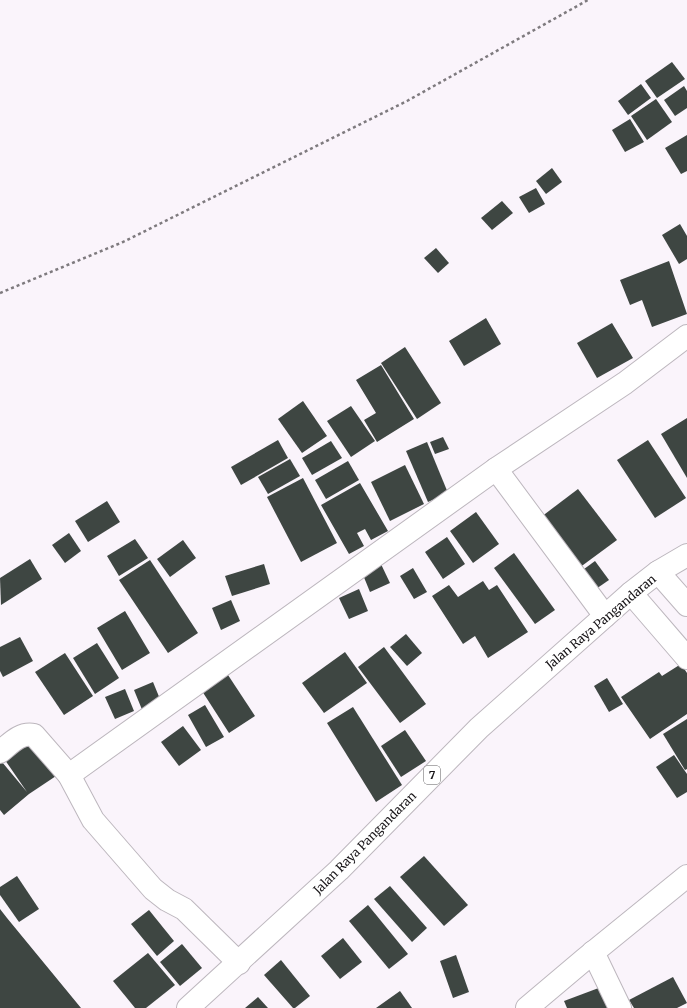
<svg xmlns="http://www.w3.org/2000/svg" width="687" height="1008" font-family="Merriweather,serif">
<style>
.building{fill:#3e4642}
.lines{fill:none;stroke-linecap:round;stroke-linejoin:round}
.minor-casing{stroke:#bdb7be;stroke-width:24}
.highway-casing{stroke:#bdb7be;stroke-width:24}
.path{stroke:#7e7a7e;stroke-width:2.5;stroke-dasharray:3 3;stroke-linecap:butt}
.minor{stroke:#fff;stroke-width:22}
.highway{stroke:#fff;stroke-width:22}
.labels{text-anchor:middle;stroke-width:4;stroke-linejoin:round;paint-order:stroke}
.shield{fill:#fff;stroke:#5d5a5d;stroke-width:1}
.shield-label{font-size:11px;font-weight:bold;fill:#171417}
.street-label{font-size:12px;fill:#171417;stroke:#fff}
</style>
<rect width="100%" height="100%" fill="#faf4fb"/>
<!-- building -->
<g class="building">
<path d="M672 62 685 79 657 98 645 81Z"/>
<path d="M641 84 651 98 628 115 618 101Z"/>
<path d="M684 86 687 91V108L675 116 664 100Z"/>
<path d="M656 99 672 122 647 140 631 116Z"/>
<path d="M630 119 644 142 625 152 612 130Z"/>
<path d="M687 135V171L681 174 665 148Z"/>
<path d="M552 168 562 182 546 194 536 181Z"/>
<path d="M536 188 545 204 529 213 519 197Z"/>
<path d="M502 201 513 213 492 230 481 218Z"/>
<path d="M680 224 687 236V259L679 264 662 235Z"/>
<path d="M436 248 449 263 438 273 424 258Z"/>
<path d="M669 261 687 314 652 327 642 300 630 305 620 280Z"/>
<path d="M486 318 501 344 464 366 449 341Z"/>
<path d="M612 323 633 358 597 378 577 343Z"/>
<path d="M405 347 441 403 417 419 381 363Z"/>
<path d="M381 365 414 419 377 442 364 420 376 413 356 380Z"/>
<path d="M303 401 327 436 302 453 278 419Z"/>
<path d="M351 406 375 441 351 457 327 421Z"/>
<path d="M687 418V478L661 434Z"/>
<path d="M443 437 449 449 435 454 430 442Z"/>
<path d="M278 440 288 458 241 485 231 467Z"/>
<path d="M648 440 686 498 655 518 617 460Z"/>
<path d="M331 441 342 458 312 475 302 458Z"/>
<path d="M427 442 448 493 428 502 406 451Z"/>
<path d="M290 459 300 476 268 494 258 477Z"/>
<path d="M348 461 359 480 326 499 315 480Z"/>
<path d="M405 465 424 504 390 521 371 482Z"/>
<path d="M303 478 337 543 301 562 267 497Z"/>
<path d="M360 483 388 531 371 540 365 529 357 533 364 546 349 554 321 505Z"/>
<path d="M578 489 617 540 579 568 541 517Z"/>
<path d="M107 501 120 522 88 542 75 521Z"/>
<path d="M476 512 499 544 473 563 450 531Z"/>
<path d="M69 533 81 551 65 563 52 545Z"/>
<path d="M447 537 465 564 443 579 425 552Z"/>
<path d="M135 539 148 558 119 576 107 556Z"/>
<path d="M183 540 196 558 170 577 157 559Z"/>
<path d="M514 553 555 610 535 624 494 568Z"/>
<path d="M30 559 42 579 1 605 0 578Z"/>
<path d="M150 560 198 633 168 653 119 580Z"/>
<path d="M595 561 609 580 593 591 580 572Z"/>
<path d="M380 562 390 583 370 592 361 570Z"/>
<path d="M264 564 270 584 232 596 225 576Z"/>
<path d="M413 568 427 592 414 599 400 576Z"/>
<path d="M483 581 489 590 497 585 528 632 488 658 475 636 463 644 432 596 449 585 458 597Z"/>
<path d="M359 589 368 611 349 619 339 598Z"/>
<path d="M231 600 240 621 221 630 212 608Z"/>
<path d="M125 611 150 653 122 670 97 628Z"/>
<path d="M406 634 422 653 407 666 390 647Z"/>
<path d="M20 637 33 661 3 677 0 671V647Z"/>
<path d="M97 643 119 678 95 694 73 658Z"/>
<path d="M384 647 426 704 400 723 358 667Z"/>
<path d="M345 652 367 683 324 713 302 683Z"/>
<path d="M65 653 93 696 64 715 35 672Z"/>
<path d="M681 664 687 673V714L650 739 621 697 659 672 662 676Z"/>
<path d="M228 675 255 716 229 733 202 691Z"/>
<path d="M607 678 623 704 609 712 594 686Z"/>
<path d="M153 682 162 704 143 712 134 690Z"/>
<path d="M125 689 134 711 115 719 105 697Z"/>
<path d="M205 705 224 737 206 747 188 715Z"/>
<path d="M353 707 402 785 376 802 327 723Z"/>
<path d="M687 719V769L685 770 663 734Z"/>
<path d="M183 726 201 750 179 766 161 742Z"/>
<path d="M405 730 426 761 401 777 381 746Z"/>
<path d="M32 739 59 774 29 794 4 815 0 810V763L2 762 27 792 5 760Z"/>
<path d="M674 755 687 774V792L677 798 656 767Z"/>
<path d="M424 856 468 905 444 926 400 877Z"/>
<path d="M17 876 39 909 19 922 0 895V887Z"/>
<path d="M390 886 427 928 412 942 374 899Z"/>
<path d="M368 905 408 954 389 969 349 921Z"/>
<path d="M0 909 7 918 81 1008H0Z"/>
<path d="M149 910 174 941 157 956 131 924Z"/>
<path d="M343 938 362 962 340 979 321 956Z"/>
<path d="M182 944 202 968 180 986 160 962Z"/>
<path d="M148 953 175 985 146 1008H135L113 981Z"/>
<path d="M456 955 469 992 453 998 440 961Z"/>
<path d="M281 960 310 996 295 1008H293L264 975Z"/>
<path d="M673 977 687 1003 677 1008H634L629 1000Z"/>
<path d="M604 986 612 1008H567L564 1001Z"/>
<path d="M400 991 412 1008H376Z"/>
<path d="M258 997 268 1008H245Z"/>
</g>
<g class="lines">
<!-- minor casing -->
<g class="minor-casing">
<g id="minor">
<path d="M496 469 605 616"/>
<path d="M658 572 687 605"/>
<path d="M631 593 687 658"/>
<path d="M0 752C10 744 20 732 34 735L69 775 496 469 625 383 687 336"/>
<path d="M69 775 93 820 153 889 167 900 184 909 239 963"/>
<path d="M593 952 620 1008"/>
<path d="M527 1008 585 959 687 876"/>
</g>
</g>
<!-- highway casing -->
<g class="highway-casing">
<path id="highway" d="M188 1008 339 870 479 728 631 593 658 572 687 555"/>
</g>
<!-- path -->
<path class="path" d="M0 293 123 242 407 101 588 0"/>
<!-- minor -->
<use href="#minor" class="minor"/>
<!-- highway -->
<use href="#highway" class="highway"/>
</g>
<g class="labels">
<!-- shield labels -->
<rect class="shield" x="424" y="766" width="16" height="18" rx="3"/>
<g class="shield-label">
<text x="432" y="779">7</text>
</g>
<!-- street labels -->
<g class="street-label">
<text transform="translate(601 622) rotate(-40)" y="4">Jalan Raya Pangandaran</text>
<text transform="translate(365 843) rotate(-45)" y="4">Jalan Raya Pangandaran</text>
</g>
</g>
</svg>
